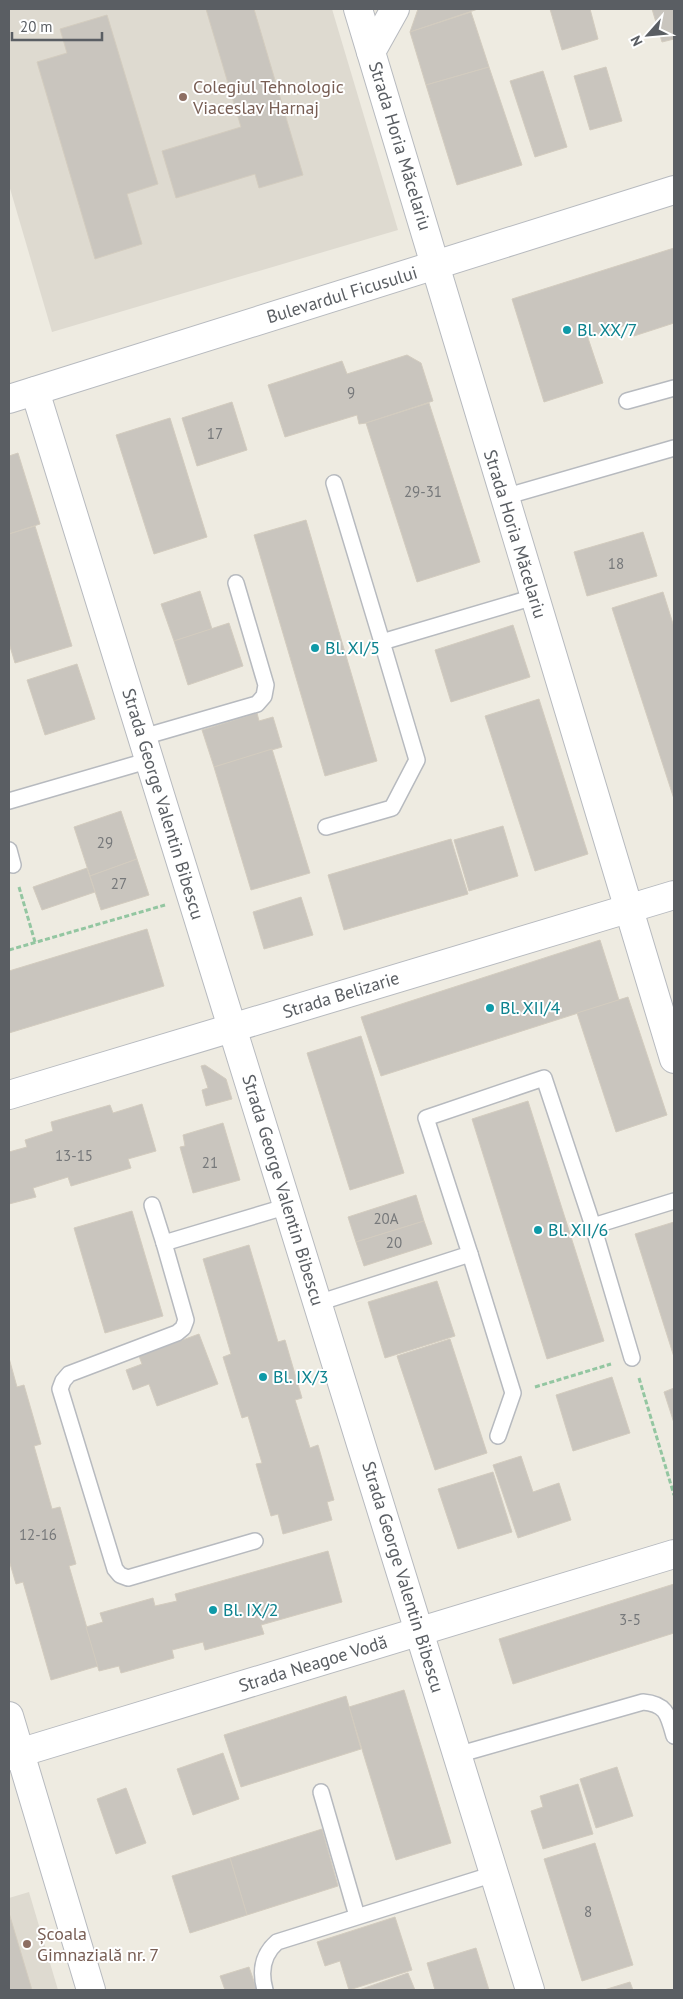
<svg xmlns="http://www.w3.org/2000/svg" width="683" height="1999" font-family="'PT Sans',sans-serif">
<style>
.education{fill:#dedad0}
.building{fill:#c9c5be;stroke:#d3ccbf}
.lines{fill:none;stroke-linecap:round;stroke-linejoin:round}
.service-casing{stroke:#b7babf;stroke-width:18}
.minor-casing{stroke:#b7babf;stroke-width:30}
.tertiary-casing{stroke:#b7babf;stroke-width:30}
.path{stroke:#93c6a1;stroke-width:3;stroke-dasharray:5 2.5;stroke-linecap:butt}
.service{stroke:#fff;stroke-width:15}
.minor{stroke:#fff;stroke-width:28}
.tertiary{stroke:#fff;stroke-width:28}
.education-dot{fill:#8d6e63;stroke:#fff;stroke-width:2}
.culture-dot{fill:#0f9aa8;stroke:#fff;stroke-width:2}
.labels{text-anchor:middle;stroke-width:4;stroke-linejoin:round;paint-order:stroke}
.number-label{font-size:15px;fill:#76787a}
.education-label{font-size:18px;fill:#785e54;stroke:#fff;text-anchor:start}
.street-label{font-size:18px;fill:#5a5e63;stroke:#fff}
.culture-label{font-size:18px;fill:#0d838f;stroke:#fff;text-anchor:start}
</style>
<rect width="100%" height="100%" fill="#eeebe1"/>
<!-- education -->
<g class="education">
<path d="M9 9H332L398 230 52 332 9 185Z"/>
<path d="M29 1892 58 1990H9V1898Z"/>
</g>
<!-- building -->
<g class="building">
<path d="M206 9H254L303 175 259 188 255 174 176 198 162 151 241 127Z"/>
<path d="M418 9H478L410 32Z"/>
<path d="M550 9H590L598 39 562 50Z"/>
<path d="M652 9H674V39L662 42Z"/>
<path d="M471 12 489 67 426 85 410 32Z"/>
<path d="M107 15 158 184 127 194 142 244 95 259 37 62 67 53 60 29Z"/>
<path d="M489 67 522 165 457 185 426 85Z"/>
<path d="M606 67 622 121 590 130 574 76Z"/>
<path d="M543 71 567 147 535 157 510 81Z"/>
<path d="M674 248V323L634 336 630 324 588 338 603 383 544 402 512 299Z"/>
<path d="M407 355 421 363 433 401 366 423 359 424 357 415 285 437 268 385 342 361 347 374Z"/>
<path d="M232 402 247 450 197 466 182 418Z"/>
<path d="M429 403 480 562 417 582 366 423Z"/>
<path d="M170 418 207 537 154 554 116 435Z"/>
<path d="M18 453 40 524 9 534V456Z"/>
<path d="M306 520 377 761 325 776 254 535Z"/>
<path d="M35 526 72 646 15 663 9 643V534Z"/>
<path d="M643 532 657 576 587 596 574 552Z"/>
<path d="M200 591 212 629 174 641 161 604Z"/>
<path d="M663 592 674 627V799L612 608Z"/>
<path d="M229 623 243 666 188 685 174 641Z"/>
<path d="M513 625 530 677 451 702 435 650Z"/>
<path d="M77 664 95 719 45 735 27 680Z"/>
<path d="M539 699 588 854 535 871 485 716Z"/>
<path d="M257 713 259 721 273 717 282 747 214 767 202 730Z"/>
<path d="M272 749 310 873 251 890 214 767Z"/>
<path d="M121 811 137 859 90 876 74 827Z"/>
<path d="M503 826 518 876 469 891 454 840Z"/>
<path d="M451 839 468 894 344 930 328 875Z"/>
<path d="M137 859 149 895 101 910 90 876Z"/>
<path d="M87 868 95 892 42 910 33 887Z"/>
<path d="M301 897 313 935 264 949 253 912Z"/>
<path d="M147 929 164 986 9 1033V971Z"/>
<path d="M600 940 619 1000 381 1076 361 1017Z"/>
<path d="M628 997 667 1115 616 1132 577 1013Z"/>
<path d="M361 1036 404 1173 350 1190 307 1053Z"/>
<path d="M205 1065 226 1079 232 1099 206 1106 202 1090 208 1088 201 1066Z"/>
<path d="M528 1101 604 1341 547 1359 472 1119Z"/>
<path d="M142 1104 156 1151 128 1159 131 1168 71 1186 68 1177 33 1188 36 1197 9 1204V1152L27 1147 25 1140 53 1131 51 1122 110 1105 113 1113Z"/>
<path d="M223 1123 240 1180 193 1193 180 1147 185 1146 183 1135Z"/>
<path d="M416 1195 424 1221 356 1242 348 1217Z"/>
<path d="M132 1211 163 1316 105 1333 74 1228Z"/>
<path d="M424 1221 432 1244 364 1266 356 1242Z"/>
<path d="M674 1222V1357L635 1234Z"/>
<path d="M249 1245 278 1342 285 1340 302 1398 295 1400 310 1448 318 1445 334 1500 327 1502 332 1520 283 1534 278 1514 271 1516 256 1464 262 1463 248 1416 242 1418 223 1357 231 1354 203 1259Z"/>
<path d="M437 1281 455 1336 385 1358 368 1302Z"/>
<path d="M199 1334 218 1384 157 1406 149 1384 133 1390 126 1370 142 1364 139 1356Z"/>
<path d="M450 1339 487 1453 435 1470 397 1356Z"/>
<path d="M9 1358 17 1387 24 1385 41 1444 34 1446 52 1509 60 1507 76 1564 69 1566 98 1666 51 1680 23 1582 16 1584 9 1560Z"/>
<path d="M612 1377 630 1433 573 1451 556 1395Z"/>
<path d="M674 1388V1423L664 1392Z"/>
<path d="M521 1456 533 1492 559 1483 571 1520 518 1538 493 1465Z"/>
<path d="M493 1472 512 1532 458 1549 438 1489Z"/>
<path d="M328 1551 342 1602 261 1625 264 1634 205 1650 203 1642 172 1650 174 1658 121 1673 119 1666 99 1671 86 1627 103 1622 100 1613 153 1598 155 1606 177 1601 175 1594Z"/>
<path d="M674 1584V1633L513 1684 499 1639Z"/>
<path d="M404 1690 451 1843 396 1860 349 1707Z"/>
<path d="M346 1696 361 1749 241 1787 224 1735Z"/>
<path d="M223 1753 239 1799 193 1815 177 1769Z"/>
<path d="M617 1767 633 1816 596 1828 580 1779Z"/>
<path d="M578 1784 593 1834 543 1849 531 1811 543 1807 540 1796Z"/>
<path d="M126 1788 146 1843 116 1854 97 1799Z"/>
<path d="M322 1829 338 1886 247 1915 230 1858Z"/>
<path d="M595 1843 633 1965 582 1981 544 1859Z"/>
<path d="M230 1858 247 1915 190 1933 172 1876Z"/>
<path d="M9 1913 32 1990H9Z"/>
<path d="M395 1917 412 1970 349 1990 340 1961 325 1966 317 1942Z"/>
<path d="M476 1948 489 1990H435L427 1963Z"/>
<path d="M249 1967 257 1990H225L220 1976Z"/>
<path d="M408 1973 415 1990H359Z"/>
<path d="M630 1982 633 1990H604Z"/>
</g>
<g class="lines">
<!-- service casing -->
<g class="service-casing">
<g id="service">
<path d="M627 401 674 388"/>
<path d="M334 483 382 642"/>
<path d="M504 497 674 448"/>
<path d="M143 737 257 704 264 696 266 685 236 583"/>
<path d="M9 801 150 760"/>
<path d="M326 827 392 808 417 760 382 642 534 597"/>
<path d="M9 850 13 865"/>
<path d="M152 1205 164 1243"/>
<path d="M593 1226 674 1201"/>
<path d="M470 1254 513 1393 498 1436"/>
<path d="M318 1303 470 1254 426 1118 544 1078 593 1226 632 1358"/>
<path d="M255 1541 128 1578 120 1575 115 1569 60 1389 63 1381 69 1374 177 1333 183 1328 186 1320 164 1243 288 1206"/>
<path d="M457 1755 643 1702C666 1704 668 1714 674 1736"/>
<path d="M321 1792 357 1916"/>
<path d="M265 1990C260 1972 262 1955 277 1942L494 1874"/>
</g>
</g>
<!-- minor casing -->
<g class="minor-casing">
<g id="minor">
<path d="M358 9 674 1059"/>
<path d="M371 52 395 9"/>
<path d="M35 391 530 1990"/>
<path d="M9 1095 674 895"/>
<path d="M9 1716 91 1990"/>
<path d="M9 1756 674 1554"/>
</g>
</g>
<!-- tertiary casing -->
<g class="tertiary-casing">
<path id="tertiary" d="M9 399 674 190"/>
</g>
<!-- path -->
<g class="path">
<path d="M19 887 35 942"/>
<path d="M9 950 165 905"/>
<path d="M639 1378 674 1495"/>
<path d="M535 1387 611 1364"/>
</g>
<!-- service -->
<use href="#service" class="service"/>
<!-- minor -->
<use href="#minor" class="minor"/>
<!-- tertiary -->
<use href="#tertiary" class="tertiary"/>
</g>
<!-- markers -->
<g class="education-dot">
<circle cx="183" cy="97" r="5"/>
<circle cx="27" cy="1944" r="5"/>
</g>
<g class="culture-dot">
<circle cx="567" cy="330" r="5"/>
<circle cx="315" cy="648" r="5"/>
<circle cx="490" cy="1008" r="5"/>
<circle cx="538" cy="1230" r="5"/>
<circle cx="263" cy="1377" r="5"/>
<circle cx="213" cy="1610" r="5"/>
</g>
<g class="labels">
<!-- number labels -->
<g class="number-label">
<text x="351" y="398">9</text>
<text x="215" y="439">17</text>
<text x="423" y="497">29-31</text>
<text x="616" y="569">18</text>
<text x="105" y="848">29</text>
<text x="119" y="889">27</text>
<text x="74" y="1161">13-15</text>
<text x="210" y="1168">21</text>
<text x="386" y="1224">20A</text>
<text x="394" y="1248">20</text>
<text x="38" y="1540">12-16</text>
<text x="630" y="1625">3-5</text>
<text x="588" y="1917">8</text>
</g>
<!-- education labels -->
<g class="education-label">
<text x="193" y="93">Colegiul Tehnologic<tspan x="193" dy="21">Viaceslav Harnaj</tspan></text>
<text x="37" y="1940">Școala<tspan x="37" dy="21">Gimnazială nr. 7</tspan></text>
</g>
<!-- street labels -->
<g class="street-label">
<text transform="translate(400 146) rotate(73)" y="6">Strada Horia Măcelariu</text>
<text transform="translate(342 295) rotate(-17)" y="6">Bulevardul Ficusului</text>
<text transform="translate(515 534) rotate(73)" y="6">Strada Horia Măcelariu</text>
<text transform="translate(163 804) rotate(73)" y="6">Strada George Valentin Bibescu</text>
<text transform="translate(341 995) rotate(-17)" y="6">Strada Belizarie</text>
<text transform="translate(283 1190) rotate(73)" y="6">Strada George Valentin Bibescu</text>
<text transform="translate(403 1577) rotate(73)" y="6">Strada George Valentin Bibescu</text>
<text transform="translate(313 1664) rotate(-17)" y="6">Strada Neagoe Vodă</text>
</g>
<!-- culture labels -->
<g class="culture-label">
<text x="577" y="336">Bl. XX/7</text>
<text x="325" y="654">Bl. XI/5</text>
<text x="500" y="1014">Bl. XII/4</text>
<text x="548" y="1236">Bl. XII/6</text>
<text x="273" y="1383">Bl. IX/3</text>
<text x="223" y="1616">Bl. IX/2</text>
</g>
</g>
<!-- border -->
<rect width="683" height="1999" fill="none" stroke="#5a5e63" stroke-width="20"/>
<!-- north arrow -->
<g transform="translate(648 35) rotate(243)" stroke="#ffffff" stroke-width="4" paint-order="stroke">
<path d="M0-4L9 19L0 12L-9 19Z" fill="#5a5e63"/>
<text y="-8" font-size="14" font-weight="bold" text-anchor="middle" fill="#5a5e63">N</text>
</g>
<!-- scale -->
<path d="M12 32v8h90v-8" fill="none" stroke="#5a5e63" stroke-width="2.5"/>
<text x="20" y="32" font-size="15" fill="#5a5e63" stroke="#ffffff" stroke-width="4" paint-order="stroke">20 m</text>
</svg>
